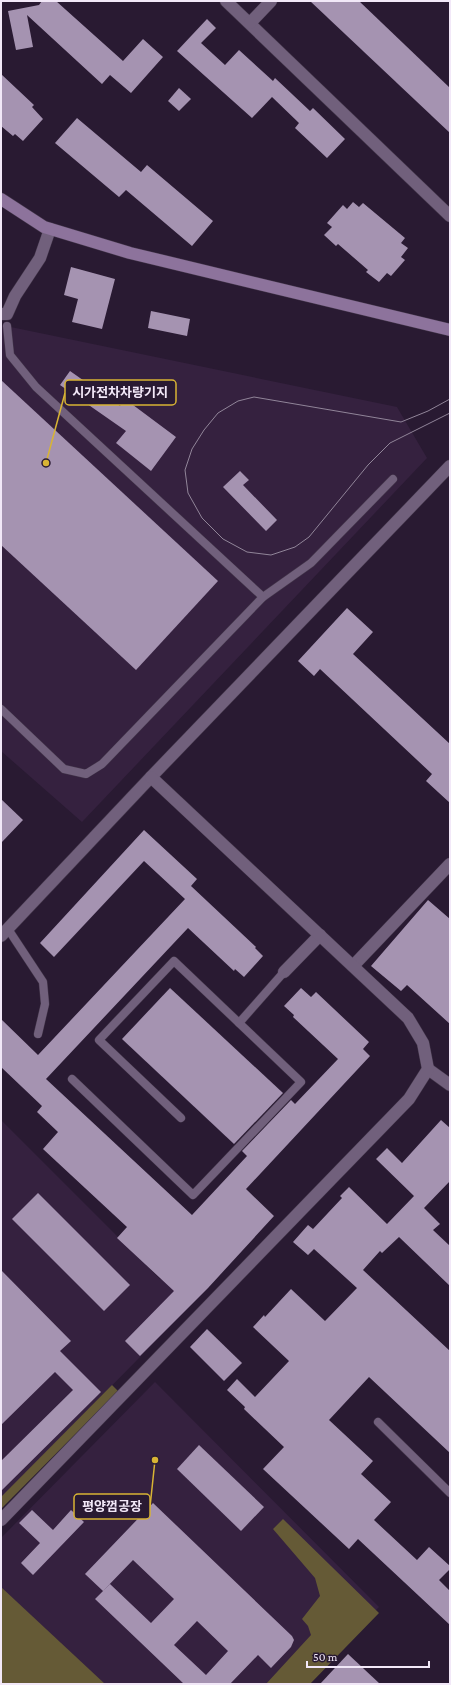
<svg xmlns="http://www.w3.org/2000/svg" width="451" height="1685" font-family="'Crimson Pro','Noto Sans KR',serif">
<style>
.built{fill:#35213f}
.forest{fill:#655a36}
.building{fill:#a593b1;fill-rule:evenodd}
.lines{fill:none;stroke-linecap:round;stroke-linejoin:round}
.lane-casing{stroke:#43364a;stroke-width:9}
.street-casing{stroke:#43364a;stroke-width:13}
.secondary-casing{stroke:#43364a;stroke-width:13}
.lane{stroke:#71607c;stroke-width:8}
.street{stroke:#71607c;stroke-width:12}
.secondary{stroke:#8d739c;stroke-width:12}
.tram{stroke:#918599;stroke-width:1}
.leader{fill:none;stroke:#d8b434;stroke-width:1.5}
.callout-dot{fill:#d8b434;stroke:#291a32;stroke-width:1.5}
.callout{fill:#291a32;stroke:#d8b434;stroke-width:1.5}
.callout-label{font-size:13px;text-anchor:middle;font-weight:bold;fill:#f2e8f8}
</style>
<rect width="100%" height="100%" fill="#291a32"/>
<!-- built -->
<g class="built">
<path d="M1 325 397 407 427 458 82 822 1 751Z"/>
<path d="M1 1120 160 1279 182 1261 209 1287 1 1498Z"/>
<path d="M155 1382 379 1607 303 1684H1V1538Z"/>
</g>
<!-- forest -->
<g class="forest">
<path d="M112 1385 118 1391 1 1509V1497Z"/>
<path d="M283 1519 379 1613 310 1684H266L311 1635 308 1626 302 1619 320 1596 315 1578 273 1529Z"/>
<path d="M1 1587 105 1684H1Z"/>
</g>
<!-- building -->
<g class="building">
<path d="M42 1H56L123 61 143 39 163 57 131 93 110 75 102 84 27 15 33 47 16 50 8 11 39 5Z"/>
<path d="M310 1H359L450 88V133Z"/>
<path d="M207 19 216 28 201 43 225 65 239 50 273 81 275 78 310 111 313 108 345 139 327 158 295 128 299 123 272 97 252 118 177 51Z"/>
<path d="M1 74 34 105 32 107 43 119 23 141 15 134 13 136 1 126Z"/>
<path d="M179 88 191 99 179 111 168 101Z"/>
<path d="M77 118 141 172 147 165 213 221 192 246 126 190 119 197 55 143Z"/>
<path d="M353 202 359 207 363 203 405 238 401 243 408 248 401 257 405 260 391 276 387 273 379 282 366 272 368 270 338 244 336 246 324 235 332 227 327 223 343 205 347 209Z"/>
<path d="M71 267 115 279 102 329 72 322 78 299 64 295Z"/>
<path d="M151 311 190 319 187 336 148 328Z"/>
<path d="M70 371 120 406 125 399 176 437 151 471 116 443 126 431 60 385Z"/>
<path d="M1 380 218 581 136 670 1 545Z"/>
<path d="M240 471 249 480 243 485 277 520 266 531 223 487Z"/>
<path d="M347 608 373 632 353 654 450 744V803L426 781 432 774 320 669 314 676 298 661Z"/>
<path d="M1 799 23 820 1 843Z"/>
<path d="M144 830 197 879 191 886 256 947 255 948 263 956 244 977 235 969 234 971 188 928 46 1079 192 1215 247 1156 242 1151 291 1100 295 1104 338 1059 293 1017 294 1015 284 1006 301 988 311 997 316 992 369 1042 363 1049 370 1056 246 1189 274 1216 208 1288 140 1356 125 1341 174 1291 117 1238 127 1227 43 1149 58 1132 37 1112 42 1106 1 1067V1019L38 1055 185 899 144 861 54 957 40 943Z"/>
<path d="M428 900 450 919V1024L407 985 401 991 371 966Z"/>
<path d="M170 988 283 1093 234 1144 122 1039Z"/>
<path d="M441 1120 450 1128V1181L424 1208 440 1224 433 1230 450 1246V1286L399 1237 382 1253 380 1251 363 1270 450 1351V1453L369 1377 329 1420 373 1461 361 1474 391 1502 374 1520 417 1560 429 1547 450 1566V1569L439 1580 450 1591V1625L358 1539 349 1549 263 1469 284 1447 244 1409 245 1407 227 1390 237 1379 255 1397 289 1361 253 1327 264 1315 265 1317 291 1289 325 1321 357 1288 314 1249 308 1255 293 1242 308 1225 313 1229 342 1198 340 1196 349 1187 387 1224 414 1196 376 1159 387 1148 402 1163Z"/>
<path d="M38 1193 130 1285 104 1311 12 1219Z"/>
<path d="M1 1270 71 1341 60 1351 101 1392 1 1491V1461L73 1390 55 1372 1 1425Z"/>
<path d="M207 1329 242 1363 224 1381 190 1347Z"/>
<path d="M199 1445 264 1507 241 1531 177 1469Z"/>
<path d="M153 1503 292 1636 294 1640 291 1647 271 1668 258 1655 230 1684H184L95 1599 110 1584 151 1623 174 1599 133 1560 103 1591 85 1574ZM197 1621 228 1651 206 1675 174 1645Z"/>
<path d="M32 1510 53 1530 71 1510 84 1522 33 1575 21 1563 40 1543 19 1523Z"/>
<path d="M348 1654 380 1684H320Z"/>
</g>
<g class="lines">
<!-- lane casing -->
<g class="lane-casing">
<g id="lane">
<path d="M263 597 311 563 393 479"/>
<path d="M1 709 64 769 86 774 102 764 263 597 36 387 10 355 7 326"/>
<path d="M8 929 43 982 45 1004 38 1034"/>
<path d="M239 1023 284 972"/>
<path d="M72 1079 193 1195 301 1082 174 961 99 1040 181 1118"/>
<path d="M378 1422 450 1493"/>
</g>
</g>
<!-- street casing -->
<g class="street-casing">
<g id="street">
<path d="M226 1 450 216"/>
<path d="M250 23 271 1"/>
<path d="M1 314H7L15 296 40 258 50 229"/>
<path d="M1 936 151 777 450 466"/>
<path d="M353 966 450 864"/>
<path d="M284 972 320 935"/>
<path d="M428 1069 450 1085"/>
<path d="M1 1520 409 1099 428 1069 423 1043 408 1018 151 777"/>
</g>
</g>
<!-- secondary casing -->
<g class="secondary-casing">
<path id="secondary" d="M1 199 44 227 130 253 450 330"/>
</g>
<!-- lane -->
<use href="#lane" class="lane"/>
<!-- street -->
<use href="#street" class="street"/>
<!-- secondary -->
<use href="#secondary" class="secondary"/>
<!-- tram -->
<path class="tram" d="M450 399 428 411 401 422 254 397 238 401 218 413 204 430 192 449 185 470 188 493 202 518 223 539 247 552 271 555 295 547 309 537 368 465 390 443 450 413"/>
</g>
<!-- callouts -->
<path class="leader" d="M46 463L65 393M155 1460L150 1507"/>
<g class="callout-dot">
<circle cx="46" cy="463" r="4"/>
<circle cx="155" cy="1460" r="4"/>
</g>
<g class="callout">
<rect x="65" y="380" width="111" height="25" rx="4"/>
<rect x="74" y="1494" width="76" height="25" rx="4"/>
</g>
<g class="callout-label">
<text x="120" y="397">시가전차차량기지</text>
<text x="112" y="1511">평양껌공장</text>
</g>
<!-- border -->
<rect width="451" height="1685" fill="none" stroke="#f2e8f8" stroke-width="4"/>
<!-- scale -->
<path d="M307 1661v6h122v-6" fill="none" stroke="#f2e8f8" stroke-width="2"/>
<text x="313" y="1661" font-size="12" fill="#f2e8f8" stroke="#291a32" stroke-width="3" paint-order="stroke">50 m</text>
</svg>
